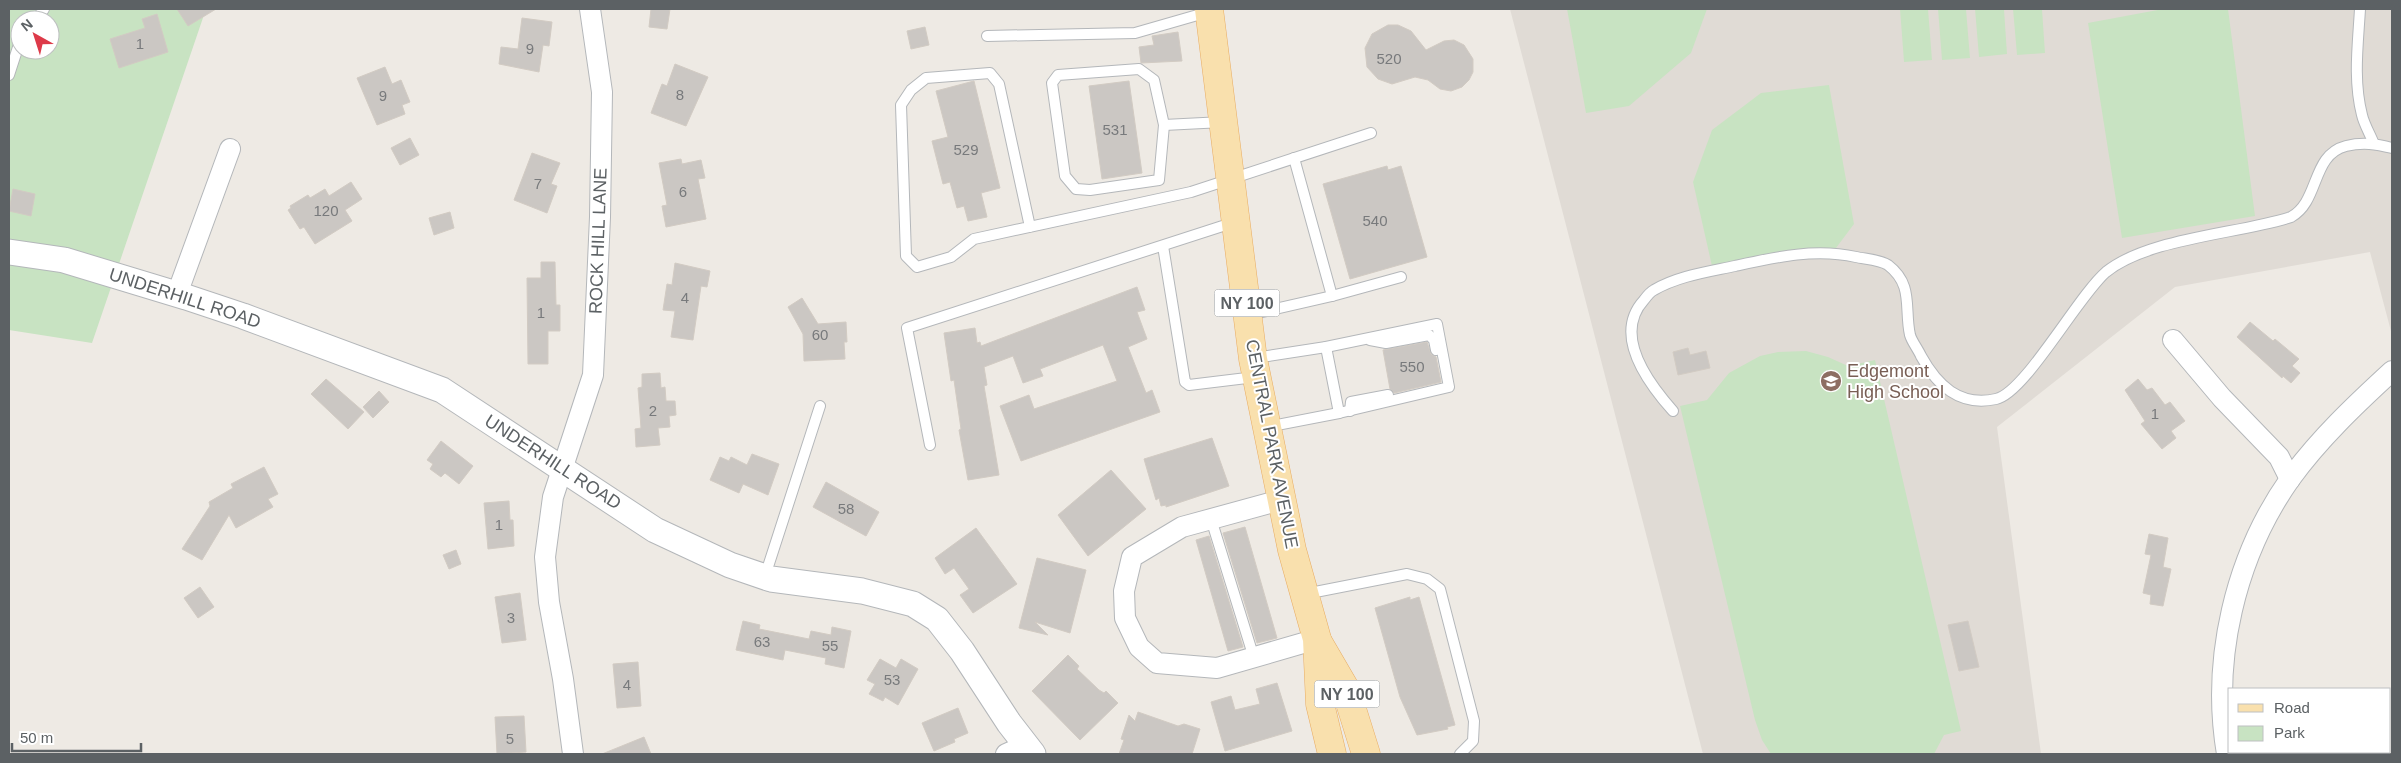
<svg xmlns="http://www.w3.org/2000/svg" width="2401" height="763" font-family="Arial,sans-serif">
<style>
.education{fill:#e0dbd5}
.green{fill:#c8e3c2;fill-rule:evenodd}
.building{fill:#cbc7c3;stroke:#d2cbc3}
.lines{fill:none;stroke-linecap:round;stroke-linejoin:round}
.service-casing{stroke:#b4b7ba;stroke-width:12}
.minor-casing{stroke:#b4b7ba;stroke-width:22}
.tertiary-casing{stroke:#b4b7ba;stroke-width:27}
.primary-casing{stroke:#e8ac63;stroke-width:29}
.service{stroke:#fff;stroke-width:10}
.minor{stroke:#fff;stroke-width:20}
.tertiary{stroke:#fff;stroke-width:25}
.primary{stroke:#f9e0ad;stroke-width:28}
.labels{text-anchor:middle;stroke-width:4;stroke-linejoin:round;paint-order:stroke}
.number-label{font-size:15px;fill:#787a7c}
.shield{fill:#fff;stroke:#8d9092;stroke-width:1}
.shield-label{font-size:16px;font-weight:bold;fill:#5c6164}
.street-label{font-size:18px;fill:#5c6164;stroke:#fff}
.education-label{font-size:18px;fill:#785e54;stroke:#fff;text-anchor:start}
</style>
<rect width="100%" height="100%" fill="#eeeae4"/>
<!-- education -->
<path class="education" d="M1510 9H2392V335L2370 252 2175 287 1997 427 2041 754H1703Z"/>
<!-- green -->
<g class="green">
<path d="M9 9H206L92 343 9 330ZM20 20H50V50H20Z"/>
<path d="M1567 9H1707L1691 53 1629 106 1586 113Z"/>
<path d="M1900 9H1928L1932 60 1904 62Z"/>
<path d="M1938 9H1966L1970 58 1942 60Z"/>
<path d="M1975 9H2004L2007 54 1979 57Z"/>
<path d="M2013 9H2042L2045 53 2017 55Z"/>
<path d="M2163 9H2228L2255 216 2122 238 2088 23Z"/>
<path d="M1829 85 1854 224 1836 248 1714 275 1693 182 1712 130 1761 93Z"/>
<path d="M1806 351 1828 357 1848 366 1875 360 1961 731 1944 735 1934 754H1771L1762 740 1755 720 1680 406 1707 400 1729 373 1760 356 1778 352Z"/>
</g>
<!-- building -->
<g class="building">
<path d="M177 9H216L188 26Z"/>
<path d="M651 9H670L667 29 649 27Z"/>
<path d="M157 14 168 52 119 68 110 39 145 28 142 19Z"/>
<path d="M522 18 552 22 549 46 543 45 539 72 499 64 501 47 518 49Z"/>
<path d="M1388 25H1398L1411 31 1426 50 1444 41 1454 40 1464 45 1473 59V72L1469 80 1462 87 1451 91 1440 89 1428 80 1415 77 1392 84 1378 79 1367 67 1365 48 1372 34Z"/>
<path d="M925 27 929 45 911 49 907 31Z"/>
<path d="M1178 32 1182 61 1141 63 1139 47 1154 45 1152 36Z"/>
<path d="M675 64 708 77 686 126 651 113 662 84 667 86Z"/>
<path d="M385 67 392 84 401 80 410 102 402 105 405 114 377 125 357 78Z"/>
<path d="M974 81 1000 188 981 193 987 217 968 221 964 206 957 208 950 182 943 184 932 141 948 137 936 91Z"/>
<path d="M1129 81 1142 173 1102 179 1089 86Z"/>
<path d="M410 138 419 155 400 165 391 148Z"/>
<path d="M532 153 560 163 551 184 557 186 547 213 514 200Z"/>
<path d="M681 159 682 164 701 160 705 178 698 179 706 219 666 227 662 206 667 205 659 163Z"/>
<path d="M1387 166 1388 170 1401 166 1427 257 1350 279 1323 184Z"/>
<path d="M351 182 362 199 345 210 352 221 315 244 304 227 300 229 288 210 291 208 290 206 308 195 310 198 325 189 329 196Z"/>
<path d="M13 189 35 194 31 216 9 211Z"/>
<path d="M450 212 454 228 434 235 429 218Z"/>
<path d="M541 262H555L556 305H560V331H548V364H528L527 278H541Z"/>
<path d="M675 263 710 271 707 287 701 286 693 340 671 337 675 311 663 310 667 284 672 285Z"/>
<path d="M1137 287 1145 310 1137 312 1147 339 1128 347 1146 393 1152 390 1160 412 1021 461 1000 406 1029 395 1034 409 1117 381 1103 345 1040 369 1043 376 1023 383 1013 356 984 367 987 385 984 386 999 475 968 480 959 430 961 429 954 380 951 381 944 333 975 328 977 343 980 342 981 346Z"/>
<path d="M802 298 818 324 846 322 847 342H844L845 359 804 361 803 334 788 307Z"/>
<path d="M2250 322 2273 341 2275 339 2299 359 2292 366 2300 373 2291 383 2283 376 2282 378 2237 337Z"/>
<path d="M1427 342 1431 354 1436 357 1441 382 1394 393 1390 389 1383 350Z"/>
<path d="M1688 348 1690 355 1706 351 1710 368 1678 375 1673 352Z"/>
<path d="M660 373 661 388 665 387 666 401H675L676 415 669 416 670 427 658 428 660 445 636 447 635 429 641 428 638 388 642 387V374Z"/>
<path d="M326 379 364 412 348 429 311 394Z"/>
<path d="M2138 379 2147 390 2152 388 2165 405 2170 402 2185 421 2171 431 2176 438 2162 449 2141 424 2145 421 2125 390Z"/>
<path d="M379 391 389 402 373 418 363 407Z"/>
<path d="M1212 438 1229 486 1166 507V505L1161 506 1159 498 1156 500 1144 459Z"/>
<path d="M441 441 473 466 459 484 445 473 441 477 430 469 433 464 427 460Z"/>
<path d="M752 454 779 464 768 495 743 484 739 493 710 480 720 457 729 461 731 457 747 465Z"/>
<path d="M264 467 278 494 268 499 273 507 236 528 229 515 202 560 182 549 210 506 209 502 233 488 231 484Z"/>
<path d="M1111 470 1146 509 1088 556 1058 515Z"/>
<path d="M826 482 879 512 866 536 813 507Z"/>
<path d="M509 501 510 520H513L514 546 488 549 484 503Z"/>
<path d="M1245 527 1277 638 1257 643 1223 533Z"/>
<path d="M976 528 1017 584 973 613 960 595 969 589 954 568 945 574 935 558Z"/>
<path d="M2149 534 2168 538 2163 567 2171 569 2163 606 2150 604 2151 595 2143 593 2151 555 2145 554Z"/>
<path d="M1209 536 1243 647 1228 651 1196 540Z"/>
<path d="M456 550 461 564 449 569 443 555Z"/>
<path d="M1037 558 1086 570 1070 633 1035 622 1048 635 1019 628Z"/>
<path d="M200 587 214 607 198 618 184 598Z"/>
<path d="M520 593 526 640 502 643 495 597Z"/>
<path d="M1410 597V600L1419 597 1455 725 1447 727 1448 729 1417 735 1400 697 1375 608Z"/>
<path d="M743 621 760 625 759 629 809 639 811 631 831 635 832 627 851 631 844 668 825 664 826 658 785 650 783 660 736 650Z"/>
<path d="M1968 621 1979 667 1959 671 1948 625Z"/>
<path d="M1068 655 1079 666 1077 669 1099 690 1104 693 1106 691 1118 703 1080 740 1032 691Z"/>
<path d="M880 659 896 668 901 659 918 669 898 705 885 697 883 701 869 694 875 684 867 680Z"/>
<path d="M638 662 641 706 617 708 613 664Z"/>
<path d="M1277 683 1292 731 1225 751 1211 702 1231 696 1235 710 1260 704 1256 689Z"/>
<path d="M958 708 968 733 954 739 955 742 934 751 922 723Z"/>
<path d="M1138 712 1178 726 1184 724 1200 729 1192 754H1119L1124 740 1121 739 1129 715 1135 721Z"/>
<path d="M524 716 526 752 497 754 495 717Z"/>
<path d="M644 737 651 754H602Z"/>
</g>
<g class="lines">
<!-- service casing -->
<g class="service-casing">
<g id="service">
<path d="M2360 9C2358 44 2353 80 2362 115 2364 124 2370 134 2374 144"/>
<path d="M36 20 44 9"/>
<path d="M987 36 1135 33 1208 12"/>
<path d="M1139 69 1154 80 1164 125 1159 180 1090 190 1076 189 1065 176 1052 83 1058 75Z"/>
<path d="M9 75 20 41"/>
<path d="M1164 125 1223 122"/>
<path d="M1030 227 999 84 990 73 926 78 911 90 901 105 906 256 917 267 951 257 974 239 1191 192 1371 133"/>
<path d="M1163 246 1185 382 1189 385 1255 377"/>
<path d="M1332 296 1401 277"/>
<path d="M1249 315 1332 296 1294 158"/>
<path d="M1370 340 1386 343 1429 335 1434 340 1436 350"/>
<path d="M1326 347 1339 413"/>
<path d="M1255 358 1326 347 1437 324 1449 387 1339 413 1267 427"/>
<path d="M1350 411 1351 402 1388 395"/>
<path d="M1673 411C1648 383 1612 335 1644 300 1647 296 1650 292 1654 290 1678 276 1707 272 1735 266 1776 257 1815 248 1856 257 1865 259 1881 260 1888 265 1914 285 1904 308 1910 335 1912 342 1918 349 1921 356 1937 385 1959 407 1996 399 2025 393 2078 296 2106 272 2148 238 2238 234 2291 217 2320 201 2311 155 2346 146 2363 142 2376 144 2392 148"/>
<path d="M930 445 907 328 1235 222"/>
<path d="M1211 519 1254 658"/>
<path d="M765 576 820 406"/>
<path d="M1305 594 1407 574 1427 579 1440 589 1474 721 1473 741 1460 754"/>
</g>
</g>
<!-- minor casing -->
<g class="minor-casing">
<g id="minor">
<path d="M177 294 230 149"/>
<path d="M2173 340 2222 398 2279 457 2290 479"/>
<path d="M1281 500 1182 527 1132 557 1124 591 1125 618 1139 647 1157 663 1217 668 1317 639"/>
<path d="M573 754 563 679 549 602 545 557 553 497 593 375 600 217 602 92 590 9"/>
<path d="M1006 754 1026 745"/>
<path d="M2227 754C2211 660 2235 557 2290 479 2319 439 2356 404 2392 371"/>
</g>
</g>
<!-- tertiary casing -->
<g class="tertiary-casing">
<path id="tertiary" d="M9 252 64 260 186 297 243 316 442 390 655 530 730 565 771 579 862 591 913 604 937 619 962 651 1009 723 1033 754"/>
</g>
<!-- primary casing -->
<g class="primary-casing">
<g id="primary">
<path d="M1209 9 1253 359 1292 550 1317 639 1320 704 1332 754"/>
<path d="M1318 642 1346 690 1366 754"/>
</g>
</g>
<!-- service -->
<use href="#service" class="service"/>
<!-- minor -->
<use href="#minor" class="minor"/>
<!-- tertiary -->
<use href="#tertiary" class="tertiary"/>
<!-- primary -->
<use href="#primary" class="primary"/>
</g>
<!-- icons -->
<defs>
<g id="school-disc" transform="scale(1.125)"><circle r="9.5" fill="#8d6e63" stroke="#fff"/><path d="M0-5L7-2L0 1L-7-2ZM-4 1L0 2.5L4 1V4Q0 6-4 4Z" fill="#fff"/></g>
</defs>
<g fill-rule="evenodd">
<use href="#school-disc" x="1831" y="381"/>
</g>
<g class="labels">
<!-- number labels -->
<g class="number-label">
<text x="140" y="49">1</text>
<text x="530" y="54">9</text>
<text x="1389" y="64">520</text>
<text x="680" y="100">8</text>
<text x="383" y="101">9</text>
<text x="1115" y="135">531</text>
<text x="966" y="155">529</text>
<text x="538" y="189">7</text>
<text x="683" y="197">6</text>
<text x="326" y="216">120</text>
<text x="1375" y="226">540</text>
<text x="685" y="303">4</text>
<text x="541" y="318">1</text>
<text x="820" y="340">60</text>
<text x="1412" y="372">550</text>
<text x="653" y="416">2</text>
<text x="2155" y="419">1</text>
<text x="846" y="514">58</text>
<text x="499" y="530">1</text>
<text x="511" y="623">3</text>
<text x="762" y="647">63</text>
<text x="830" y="651">55</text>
<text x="892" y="685">53</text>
<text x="627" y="690">4</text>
<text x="510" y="744">5</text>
</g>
<!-- shield labels -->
<g class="shield">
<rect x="1214.5" y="289.5" width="65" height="27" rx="4"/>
<rect x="1314.5" y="680.5" width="65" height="27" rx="4"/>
</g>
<g class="shield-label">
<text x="1247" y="309">NY 100</text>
<text x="1347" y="700">NY 100</text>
</g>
<!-- street labels -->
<g class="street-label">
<text transform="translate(598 241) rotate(-88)" y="6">ROCK HILL LANE</text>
<text transform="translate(185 298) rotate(18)" y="6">UNDERHILL ROAD</text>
<text transform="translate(1272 444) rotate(79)" y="6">CENTRAL PARK AVENUE</text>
<text transform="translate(553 462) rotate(33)" y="6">UNDERHILL ROAD</text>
</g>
<!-- education labels -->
<g class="education-label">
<text x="1847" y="377">Edgemont<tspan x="1847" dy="21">High School</tspan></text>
</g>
</g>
<!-- border -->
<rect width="2401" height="763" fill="none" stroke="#5c6164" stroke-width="20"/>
<!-- legend -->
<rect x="2228" y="688" width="162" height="65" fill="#ffffff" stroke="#bec0c1"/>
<rect x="2238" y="704" width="25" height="8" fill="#f9e0ad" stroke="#bec0c1"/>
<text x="2274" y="713" font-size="15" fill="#5c6164">Road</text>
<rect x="2238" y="726" width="25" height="15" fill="#c8e3c2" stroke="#bec0c1"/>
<text x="2274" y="738" font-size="15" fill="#5c6164">Park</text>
<!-- north arrow -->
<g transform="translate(35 35) rotate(321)"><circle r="24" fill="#ffffff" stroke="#bec0c1"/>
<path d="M0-4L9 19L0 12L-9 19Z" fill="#dd3a49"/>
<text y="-8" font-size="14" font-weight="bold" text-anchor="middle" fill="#5c6164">N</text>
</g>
<!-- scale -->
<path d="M12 743v8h129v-8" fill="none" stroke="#5c6164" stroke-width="2.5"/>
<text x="20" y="743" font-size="15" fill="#5c6164" stroke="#ffffff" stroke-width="4" paint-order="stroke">50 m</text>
</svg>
